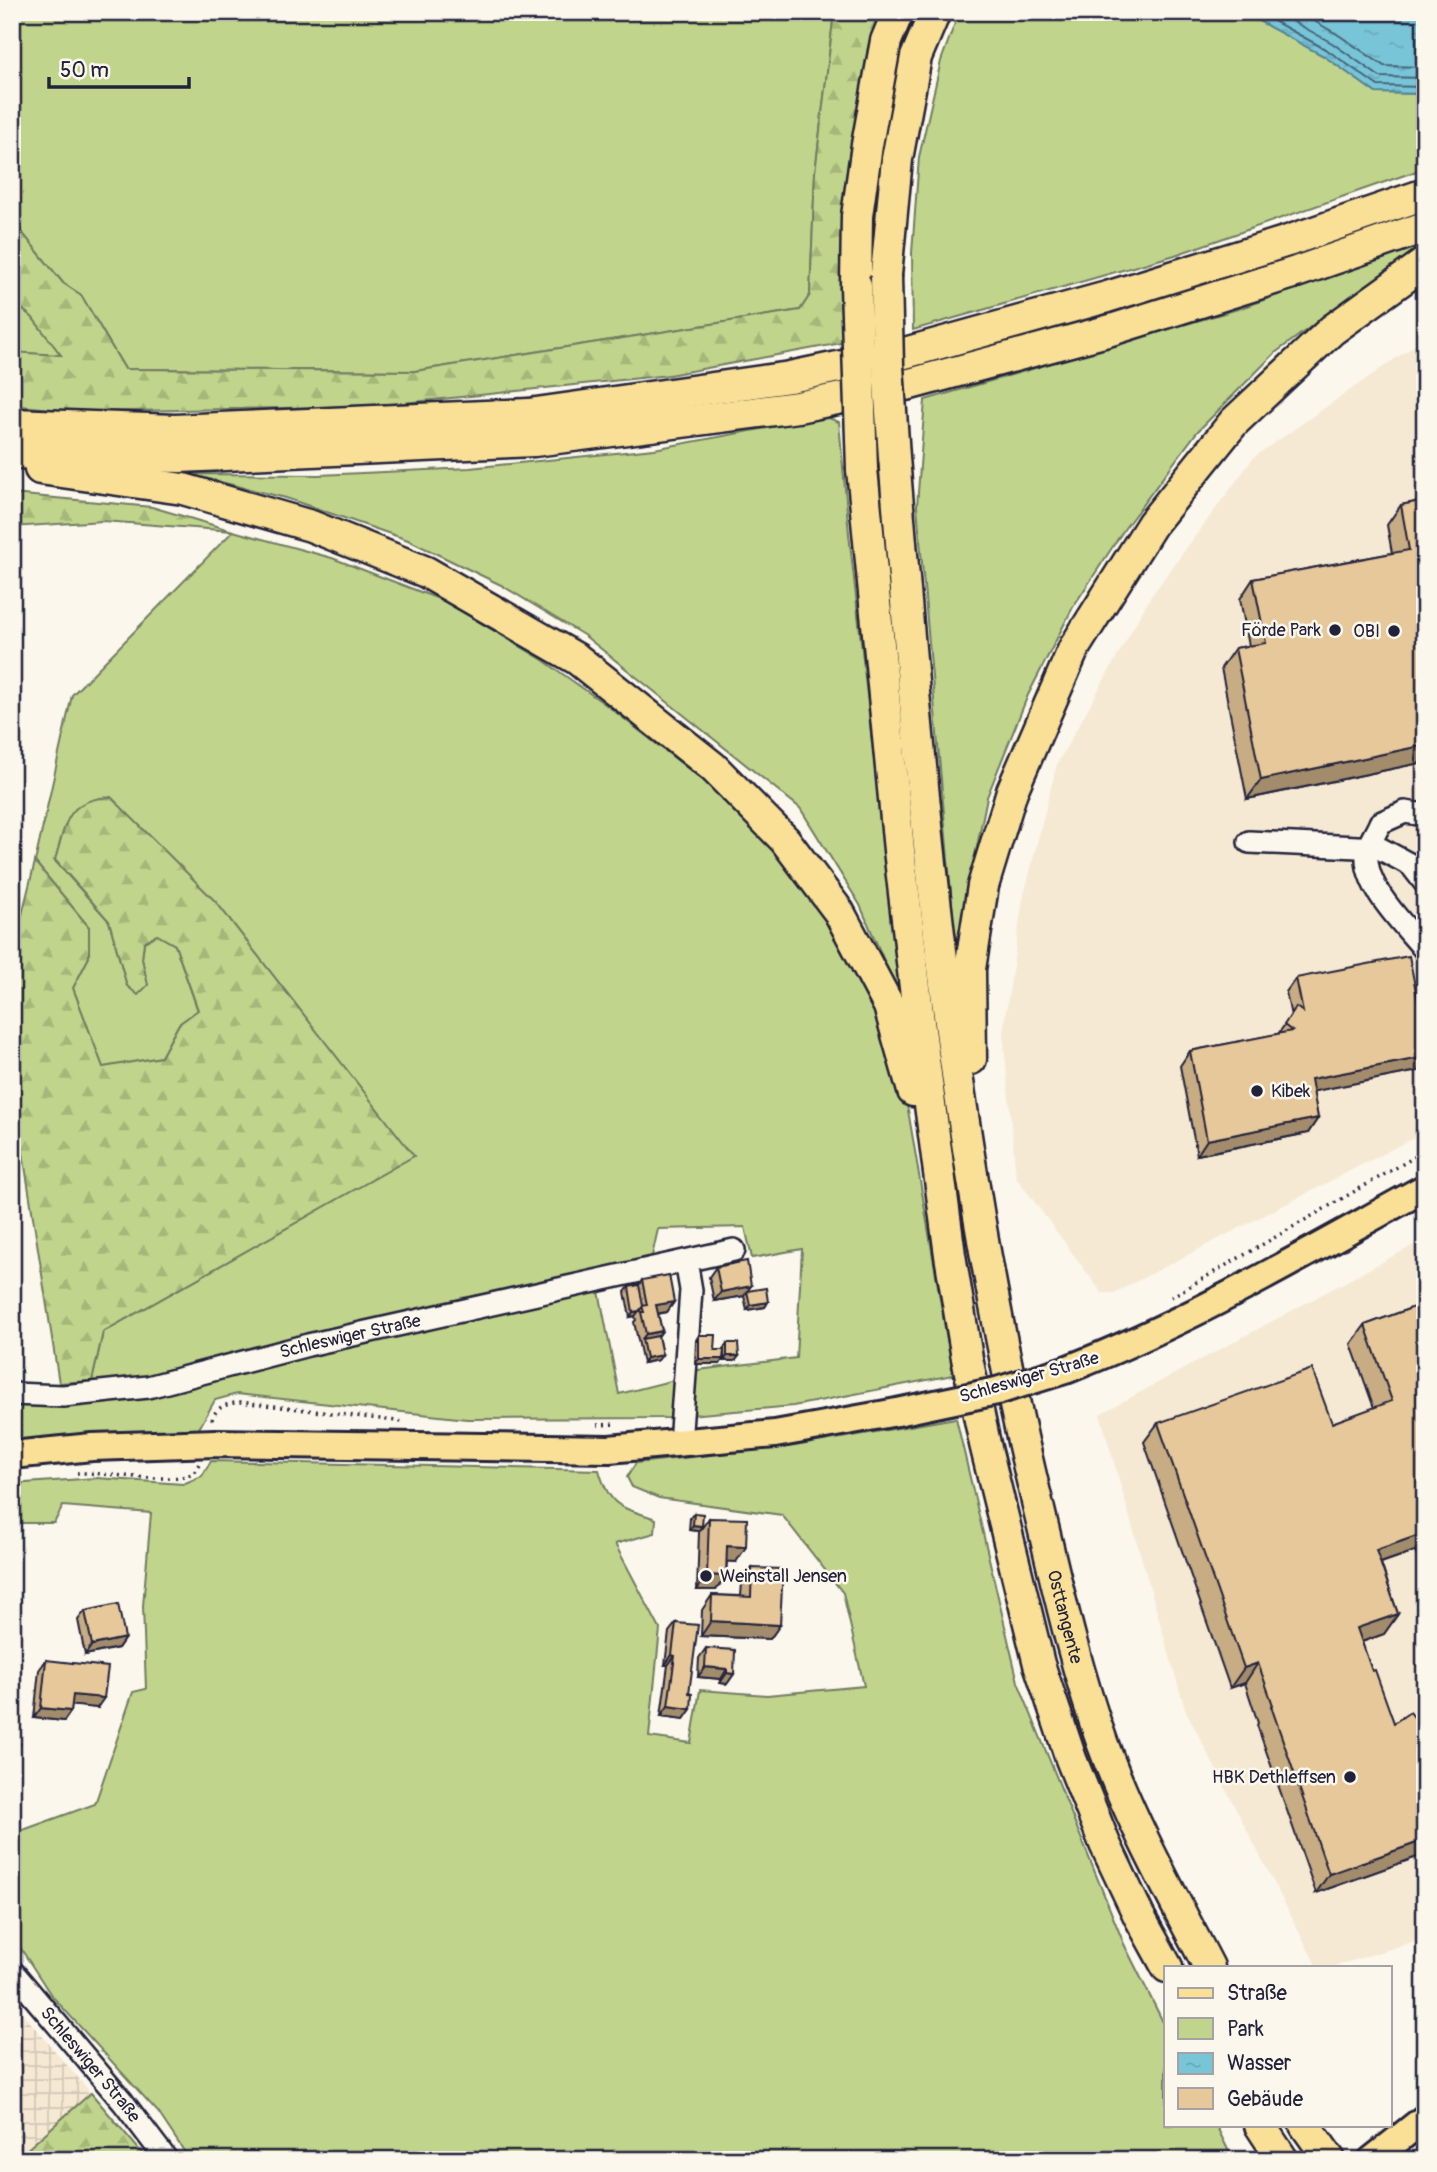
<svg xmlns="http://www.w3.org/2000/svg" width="1437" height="2172" font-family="Pangolin,sans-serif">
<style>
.built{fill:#f5e9d3}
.industrial{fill:url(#industrial-grid)}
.green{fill:#c0d58b;stroke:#717c63;stroke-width:2}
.forest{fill:url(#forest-firs);stroke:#717c63;stroke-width:2}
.water{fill:url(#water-ripples);stroke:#568499;stroke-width:2}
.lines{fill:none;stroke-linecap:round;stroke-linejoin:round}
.shore{stroke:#446379;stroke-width:2}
.minor-casing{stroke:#22223b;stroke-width:26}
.major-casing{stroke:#22223b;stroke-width:32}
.highway-casing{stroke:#22223b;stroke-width:35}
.path{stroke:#22223b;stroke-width:3.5;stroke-dasharray:2 5;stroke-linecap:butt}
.minor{stroke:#fbf7ec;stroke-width:21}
.major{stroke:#fadf96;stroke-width:26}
.highway{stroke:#fadf96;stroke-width:30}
.major-bridge-casing{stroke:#22223b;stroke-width:32;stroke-linecap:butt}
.highway-bridge-casing{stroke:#22223b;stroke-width:35;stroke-linecap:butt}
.major-bridge{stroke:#fadf96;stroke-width:26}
.highway-bridge{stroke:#fadf96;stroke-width:30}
.wall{fill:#c7ac84;stroke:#22223b;stroke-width:2}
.shaded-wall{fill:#a28c6c;stroke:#22223b;stroke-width:2}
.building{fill:#e7c89a;stroke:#22223b;stroke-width:2}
.poi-dot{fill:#22223b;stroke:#fbf7ec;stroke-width:2.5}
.labels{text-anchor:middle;stroke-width:5;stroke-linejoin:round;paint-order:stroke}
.poi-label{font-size:18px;fill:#22223b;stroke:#fbf7ec;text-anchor:end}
.street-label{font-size:18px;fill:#22223b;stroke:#fbf7ec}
</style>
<defs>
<pattern id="industrial-grid" width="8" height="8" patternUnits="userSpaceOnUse" patternTransform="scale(1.75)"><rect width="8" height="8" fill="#f5e9d3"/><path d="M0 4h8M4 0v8" fill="none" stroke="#d2c8b6"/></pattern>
<pattern id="forest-firs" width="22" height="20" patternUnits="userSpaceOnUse" patternTransform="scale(1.75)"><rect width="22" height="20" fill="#c0d58b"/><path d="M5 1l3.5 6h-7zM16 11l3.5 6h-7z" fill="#a5b779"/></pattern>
<pattern id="water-ripples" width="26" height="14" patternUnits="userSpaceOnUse" patternTransform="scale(1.75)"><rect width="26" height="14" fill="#78c5d7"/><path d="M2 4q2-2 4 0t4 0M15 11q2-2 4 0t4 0" fill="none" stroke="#68a9b9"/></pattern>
</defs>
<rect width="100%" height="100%" fill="#fbf7ec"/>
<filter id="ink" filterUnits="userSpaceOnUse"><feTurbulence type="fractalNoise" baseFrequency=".0143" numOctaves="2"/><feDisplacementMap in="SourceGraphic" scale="14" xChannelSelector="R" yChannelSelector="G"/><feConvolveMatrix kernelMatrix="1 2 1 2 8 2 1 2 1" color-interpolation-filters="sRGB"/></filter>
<g filter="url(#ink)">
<!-- built -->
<g class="built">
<path d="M1425 338V1132L1114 1293H1102L1016 1177 1003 1032 1023 899 1057 764 1151 596 1254 457Z"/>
<path d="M1425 1239V1938L1332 1967H1317L1185 1709 1100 1414Z"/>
</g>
<!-- industrial -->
<path class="industrial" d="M12 2001 91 2093 15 2160H12Z"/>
<!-- green -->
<g class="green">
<path d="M12 12H837L833 21 815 173 810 295 800 310 415 371 125 369 81 295 63 283 12 220Z"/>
<path d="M959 12H1246L1253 18 1324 56 1376 93 1425 94V168L1175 255 913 330 912 253 919 157 941 61Z"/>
<path d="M1425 243 1275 353 1197 432 1125 528 1073 607 1028 695 987 797 956 950 917 506 925 400 1238 309Z"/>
<path d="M12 301 32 317 62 356 12 352Z"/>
<path d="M826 417 839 422 849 534 901 1000 860 905 800 808 585 636 501 585 408 540 286 498 188 474 319 475 470 468 654 449Z"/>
<path d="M233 531 332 558 444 601 543 660 609 707 713 788 793 869 849 951 878 1012 908 1110 953 1375 793 1406 690 1415V1371L796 1358 802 1249 752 1258 745 1227 658 1229 652 1256 639 1263 132 1380 92 1381 103 1332 413 1156 216 902 55 861 109 921 127 986 147 985 142 959 144 942 157 934 175 945 198 1011 179 1024 161 1057 103 1068 73 988 89 957V927L35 862 72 695Z"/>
<path d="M598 1286 619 1394 678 1379 671 1418 467 1419 237 1394 215 1400 197 1432 12 1440V1401L156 1393Z"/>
<path d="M956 1418 1018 1682 1124 1944 1166 2028V2125H1216L1233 2160H190L158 2112 51 1995 12 1935V1834L95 1804 133 1692 146 1689 143 1606 151 1513 63 1506 54 1523H12V1484L96 1478 183 1484 202 1476 211 1461 599 1470C610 1509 622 1507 656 1519L655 1533 615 1544 660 1629 649 1737 691 1743 700 1690 767 1695 864 1686 843 1593 782 1515 659 1498 632 1487 627 1477 636 1463 795 1446Z"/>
</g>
<!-- forest -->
<g class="forest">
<path d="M837 12H883L868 47 843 220 842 343 669 375 375 406 81 412 12 405V352L61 355 32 317 12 301V220L63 283 81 295 125 369 415 371 800 310 810 295 815 173 833 21Z"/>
<path d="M12 494 152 507 233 531 103 521 12 527Z"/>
<path d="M111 797 216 902 414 1156 103 1332 92 1381 59 1383 12 1083V955L35 862 89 927V957L73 988 103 1067 161 1057 179 1024 198 1010 175 945 157 935 144 942 142 959 148 985 138 995 127 986 109 921 55 860C66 823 66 799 111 797Z"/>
<path d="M91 2093 148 2160H15Z"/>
</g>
<!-- water -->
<path class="water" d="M1246 12H1425V94L1376 93 1324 56 1253 18Z"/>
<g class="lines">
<!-- shore -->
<g class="shore">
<path d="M1257 12 1327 50 1378 86 1425 87"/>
<path d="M1276 12 1332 43 1380 77 1425 78"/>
<path d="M1298 12 1337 34 1384 66 1425 67"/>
</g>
<!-- minor casing -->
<g class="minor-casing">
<g id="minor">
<path d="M1425 815 1405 812 1380 823C1377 831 1371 839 1368 848 1359 883 1404 924 1425 950"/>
<path d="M1249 842 1379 848 1411 865 1425 883"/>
<path id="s1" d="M12 1394 63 1396 148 1387 308 1345 734 1250"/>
<path d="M680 1444 691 1290 686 1261"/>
<path id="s2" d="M12 1971 123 2102 167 2160"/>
</g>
</g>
<!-- major casing -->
<g class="major-casing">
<g id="major">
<path d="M1068 1369C1192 1321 1308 1252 1425 1188"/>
<path d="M12 1455 92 1447 216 1443 609 1449 775 1434 897 1412"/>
<path d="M1372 2160 1425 2118"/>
</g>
</g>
<!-- highway casing -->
<g class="highway-casing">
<g id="highway">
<path d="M886 275 897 159 916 57 935 12"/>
<path d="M856 286 857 216 867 145 886 41 898 12"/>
<path d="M12 424 175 430 529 414 790 377 901 354 1107 297 1288 241 1425 194"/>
<path d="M12 453 180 457 534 441 798 407 910 384 1111 330 1296 272 1425 227"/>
<path id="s3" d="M894 457C922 804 953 1153 1035 1493 1055 1576 1073 1661 1102 1742 1130 1820 1171 1894 1209 1967"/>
<path d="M40 469 183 489 311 526 426 572 577 659 713 767 785 840 839 912 889 1006 913 1091"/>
<path d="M862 469 899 850 919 1022 950 1255 967 1358 985 1444 1039 1664 1071 1759 1105 1844 1139 1916 1167 1967"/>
<path d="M971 1059 970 969 983 886 1012 791 1074 648 1152 524 1234 422 1332 330 1425 263"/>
<path d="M1260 2125 1283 2160"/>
<path d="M1305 2125 1330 2160"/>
</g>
</g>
<!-- path -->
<g class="path">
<path d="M1171 1297 1425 1151"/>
<path d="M212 1420C216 1406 227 1404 241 1402L404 1422"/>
<path d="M597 1425 617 1424"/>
<path d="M77 1473C107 1472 171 1485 194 1473L199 1464"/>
</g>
<!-- minor -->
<use href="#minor" class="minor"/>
<!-- major -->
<use href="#major" class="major"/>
<!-- highway -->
<use href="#highway" class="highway"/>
<!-- major-bridge casing -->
<g class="major-bridge-casing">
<path id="major-bridge" d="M897 1412 997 1391 1068 1369"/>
</g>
<!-- highway-bridge casing -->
<g class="highway-bridge-casing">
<g id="highway-bridge">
<path d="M886 275 888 366 894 457"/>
<path d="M856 286 862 469"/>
</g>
</g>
<!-- major-bridge -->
<use href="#major-bridge" class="major-bridge"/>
<!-- highway-bridge -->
<use href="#highway-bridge" class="highway-bridge"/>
</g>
<!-- wall -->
<g class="wall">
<path d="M1425 500V762L1247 799 1221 668 1235 648 1249 646 1240 599 1253 579 1392 553 1387 525 1401 505Z"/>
<path d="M1296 978 1418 1071 1313 1091 1318 1118 1308 1133 1197 1155 1180 1066 1190 1051 1278 1034 1291 1016 1286 992Z"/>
<path d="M716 1267 747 1291 768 1302 765 1307 747 1310 744 1296 714 1301 709 1277Z"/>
<path d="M642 1280 674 1302 667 1312 658 1314 662 1331 658 1336 662 1355 658 1360 643 1363 634 1322 636 1320 635 1316 630 1317 625 1292 629 1287 639 1285Z"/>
<path d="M1425 1303V1579L1415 1551 1381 1563 1398 1614 1384 1634 1362 1642 1372 1671 1394 1723 1417 1721 1425 1715V1793L1420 1797V1856L1316 1893 1257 1725 1258 1723 1245 1683 1230 1688 1144 1442 1158 1423H1332L1374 1408 1351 1344 1365 1325Z"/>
<path d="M699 1335 715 1350H724V1348L727 1343 739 1356 735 1361H724V1351L723 1359 720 1364H695L696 1340Z"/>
<path d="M694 1513 702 1526 698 1531 689 1530 690 1518Z"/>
<path d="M709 1518 736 1562 727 1561 726 1576 716 1590H697L699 1532Z"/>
<path d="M752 1568 780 1625 770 1639 701 1636 702 1610 712 1595 741 1596 742 1583Z"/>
<path d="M85 1611 125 1638 118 1648 85 1655 78 1620Z"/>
<path d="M676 1623 689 1693 691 1709 684 1719 661 1716 668 1665H665L669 1632Z"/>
<path d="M706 1648 734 1674 727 1684 720 1683 721 1679 698 1677 699 1658Z"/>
<path d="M46 1660 97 1708 72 1705 71 1711 64 1721 34 1718 39 1670Z"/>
</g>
<!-- shaded-wall -->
<g class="shaded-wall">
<path d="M1425 745V762L1247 799 1261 780Z"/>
<path d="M1425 1057V1062L1418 1071 1300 1094 1311 1079Z"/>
<path d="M1318 1118 1308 1133 1197 1155 1207 1140Z"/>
<path d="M751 1286 744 1296 714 1301 721 1292Z"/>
<path d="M674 1302 667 1312 649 1315 656 1305Z"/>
<path d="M768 1302 765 1307 747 1310 750 1305Z"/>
<path d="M639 1311 635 1316 630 1317 633 1312Z"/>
<path d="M662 1331 655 1341 642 1339 646 1334Z"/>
<path d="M662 1355 658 1360 643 1363 646 1358Z"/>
<path d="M727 1356H739L735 1361H724Z"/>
<path d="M699 1359H723L720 1364H695Z"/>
<path d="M693 1525 702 1526 698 1531 689 1530Z"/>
<path d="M1425 1533V1537L1415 1551 1363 1569 1376 1550Z"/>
<path d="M727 1546 746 1547 736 1562 717 1561Z"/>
<path d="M707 1575 726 1576 716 1590H697Z"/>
<path d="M1398 1614 1384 1634 1344 1648 1357 1628Z"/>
<path d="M711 1621 780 1625 770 1639 701 1636Z"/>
<path d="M125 1638 118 1648 85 1655 92 1645Z"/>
<path d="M672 1655 675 1656 668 1665H665Z"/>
<path d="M1258 1663 1245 1683 1230 1688 1244 1668Z"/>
<path d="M705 1667 727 1669 721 1679 698 1677Z"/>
<path d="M727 1673 734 1674 727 1684 720 1683Z"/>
<path d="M73 1695 104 1698 97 1708 66 1705Z"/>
<path d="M668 1706 691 1709 684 1719 661 1716Z"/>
<path d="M41 1708 71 1711 64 1721 34 1718Z"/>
<path d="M1425 1784V1793L1403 1809 1417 1789Z"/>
<path d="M1425 1840V1850L1420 1856 1316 1893 1329 1874Z"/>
</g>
<!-- building -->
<g class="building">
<path d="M1425 500V745L1261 780 1235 648 1266 643 1253 579 1409 550 1401 505Z"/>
<path d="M1409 956 1425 1036V1057L1311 1079 1318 1118 1207 1140 1190 1051 1292 1031 1284 1025 1296 1007 1303 1012 1296 978Z"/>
<path d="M747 1261 751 1286 721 1292 716 1267Z"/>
<path d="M669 1275 674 1302 656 1305 662 1331 646 1334 641 1312H644L642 1306 647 1305 642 1280Z"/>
<path d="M639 1285 643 1306 639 1311 633 1312 629 1287Z"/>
<path d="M766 1288 768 1302 750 1305 747 1291Z"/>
<path d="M1425 1303V1533L1376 1550 1398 1614 1357 1628 1372 1671 1375 1670 1394 1723 1410 1712 1417 1721 1425 1715V1784L1417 1789 1425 1811V1840L1329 1874 1271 1706 1273 1705 1258 1663 1244 1668 1158 1423 1312 1369 1332 1423 1392 1401 1365 1325Z"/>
<path d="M699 1335H716L715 1350H724L723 1359H699Z"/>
<path d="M658 1336 662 1355 646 1358 642 1339Z"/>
<path d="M727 1343H738L739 1356H727Z"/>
<path d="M694 1513 703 1514 702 1526 693 1525Z"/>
<path d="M709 1518 747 1519 746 1547 727 1546 726 1576 707 1575Z"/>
<path d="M752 1568 783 1569 780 1625 711 1621 712 1595 751 1597Z"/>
<path d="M118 1604 125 1638 92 1645 85 1611Z"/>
<path d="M676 1623 698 1625 689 1693 692 1694 691 1709 668 1706 675 1656 672 1655Z"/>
<path d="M706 1648 735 1650 734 1674 727 1673V1669L705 1667Z"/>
<path d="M46 1660 108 1667 104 1698 73 1695 71 1711 41 1708Z"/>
<path d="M12 1738 20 1744 12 1753Z"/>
</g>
</g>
<!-- markers -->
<g class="poi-dot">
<circle cx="1335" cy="630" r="7"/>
<circle cx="1394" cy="631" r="7"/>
<circle cx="1257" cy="1091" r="7"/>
<circle cx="706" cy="1576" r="7"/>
<circle cx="1350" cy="1777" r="7"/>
</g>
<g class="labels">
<!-- poi labels -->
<g class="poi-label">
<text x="1321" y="636">Förde Park</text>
<text x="1380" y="637">OBI</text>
<text x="1271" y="1097" text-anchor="start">Kibek</text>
<text x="720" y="1582" text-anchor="start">Weinstall Jensen</text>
<text x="1336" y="1783">HBK Dethleffsen</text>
</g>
<!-- street labels -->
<g class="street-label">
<text dy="6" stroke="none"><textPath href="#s1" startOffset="345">Schleswiger Straße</textPath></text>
<text transform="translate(1029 1377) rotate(-16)" y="6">Schleswiger Straße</text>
<text dy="6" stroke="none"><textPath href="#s3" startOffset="1174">Osttangente</textPath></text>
<text dy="6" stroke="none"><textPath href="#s2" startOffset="122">Schleswiger Straße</textPath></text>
</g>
</g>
<!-- margin -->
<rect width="1437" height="2172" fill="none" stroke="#fbf7ec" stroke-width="42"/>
<rect x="21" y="21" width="1395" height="2130" fill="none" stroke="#22223b" stroke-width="2.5" filter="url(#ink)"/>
<!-- legend -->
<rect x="1164" y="1966" width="228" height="161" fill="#fbf7ec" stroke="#a4a2a5" stroke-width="2"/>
<rect x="1178" y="1988" width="35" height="10" fill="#fadf96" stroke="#a4a2a5" stroke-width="2"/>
<text x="1227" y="2000" font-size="21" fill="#22223b">Straße</text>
<rect x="1178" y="2018" width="35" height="21" fill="#c0d58b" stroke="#a4a2a5" stroke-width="2"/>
<text x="1227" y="2036" font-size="21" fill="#22223b">Park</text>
<rect x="1178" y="2053" width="35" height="21" fill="url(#water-ripples)" stroke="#a4a2a5" stroke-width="2"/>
<text x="1227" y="2070" font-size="21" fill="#22223b">Wasser</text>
<rect x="1178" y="2088" width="35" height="21" fill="#e7c89a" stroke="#a4a2a5" stroke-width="2"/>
<text x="1227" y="2106" font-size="21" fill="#22223b">Gebäude</text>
<!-- scale -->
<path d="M49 77v10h140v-10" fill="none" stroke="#22223b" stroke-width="3.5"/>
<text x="60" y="77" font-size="21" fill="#22223b" stroke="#fbf7ec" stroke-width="5" paint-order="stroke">50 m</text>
</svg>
